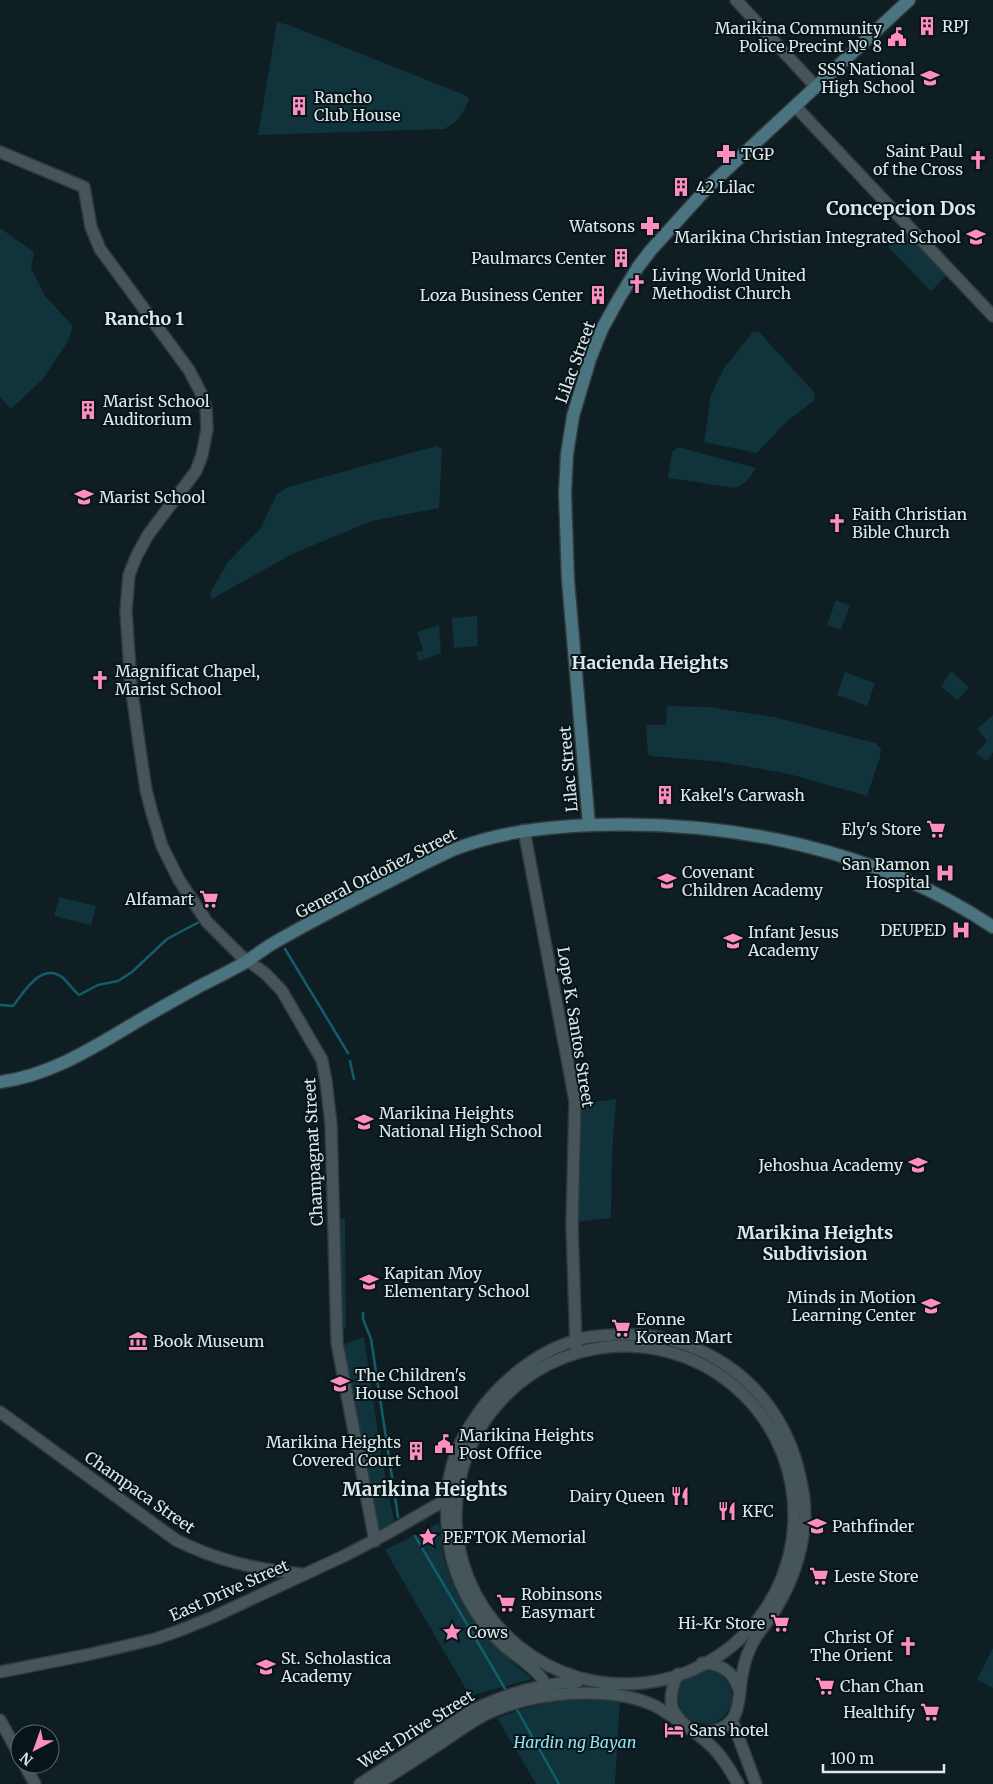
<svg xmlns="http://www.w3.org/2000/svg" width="993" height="1784" font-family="Merriweather,serif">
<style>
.green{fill:#10333c}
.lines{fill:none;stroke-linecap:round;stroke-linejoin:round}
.stream{stroke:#135c6d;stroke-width:2.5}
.tertiary-casing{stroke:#31393c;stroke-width:14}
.secondary-casing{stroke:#31393c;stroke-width:15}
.tertiary{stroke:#455559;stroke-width:11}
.secondary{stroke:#497480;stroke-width:12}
.labels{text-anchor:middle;stroke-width:4;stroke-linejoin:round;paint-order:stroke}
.poi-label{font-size:16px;fill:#dee8ea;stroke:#071418;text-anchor:start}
.street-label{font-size:16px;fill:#dee8ea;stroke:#071418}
.park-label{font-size:16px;font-style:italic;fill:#93e0f6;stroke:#071418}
.neighbourhood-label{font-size:18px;font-weight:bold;fill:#dee8ea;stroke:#071418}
.quarter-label{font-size:19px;font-weight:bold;fill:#dee8ea;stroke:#071418}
</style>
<rect width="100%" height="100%" fill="#0f1e22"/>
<!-- green -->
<g class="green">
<path d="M277 22 289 25 467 96 469 99C463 115 460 120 444 129L258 135Z"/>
<path d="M0 228 34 252 31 268 45 296 73 326 68 341 43 379 11 409 0 397Z"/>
<path d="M904 231 948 274 931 291 888 247Z"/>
<path d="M753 332H759L814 392 815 400 787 421 757 453 704 442 711 395 724 368Z"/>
<path d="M436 446 442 449 439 508 372 521 292 554 212 599 210 593 228 562 260 529 277 494 288 487Z"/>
<path d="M678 447 756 468C751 477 745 484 735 488L669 478 668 476 672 452Z"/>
<path d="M836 600 850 606 841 630 827 625Z"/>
<path d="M477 616 478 646 454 648 452 618Z"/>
<path d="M439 625 441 653 419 661 416 653 423 650 417 632Z"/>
<path d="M951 671 969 687 958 700 941 687Z"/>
<path d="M845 672 875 683 867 706 837 695Z"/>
<path d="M667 706 709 707 774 717 875 743 881 749 880 757 867 796 789 774 721 762 651 756 648 754 646 725H666Z"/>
<path d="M993 715V752L987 761 976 753 987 741 977 729Z"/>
<path d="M59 897 96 906 91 925 54 916Z"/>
<path d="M616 1099 612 1153 611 1218 574 1222 581 1104Z"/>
<path d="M345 1218 346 1328H340L338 1220Z"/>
<path d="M364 1337 381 1454 395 1526 378 1532 341 1345Z"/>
<path d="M439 1523C441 1534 441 1546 444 1557 456 1609 493 1646 532 1679L470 1696 385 1550Z"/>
<path d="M992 1649H993V1688L977 1680Z"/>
<circle cx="705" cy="1697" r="27"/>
<path d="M589 1698 620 1701 615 1784H536L497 1718 523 1709 551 1702Z"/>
</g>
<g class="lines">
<!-- stream -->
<g class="stream">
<path d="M285 949 348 1053"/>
<path d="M0 1005 13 1006C24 992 41 962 62 977 68 982 73 990 79 995L98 985 118 981 132 972 167 939 199 922"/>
<path d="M350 1061 354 1079"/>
<path d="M363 1313V1319L371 1339 398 1517"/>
<path d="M415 1536 507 1692"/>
<path d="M516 1708 559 1784"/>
</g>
<!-- tertiary casing -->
<g class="tertiary-casing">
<g id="tertiary">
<path d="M736 0 816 87"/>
<path d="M795 106 993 316"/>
<path d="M0 152 84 187 91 227 100 249 189 370 202 395 206 408 207 429 202 455 196 471 148 535 137 555 129 575 126 611 131 685 139 743 146 790 152 813 162 846 179 880 207 922 240 955 266 974 282 991 322 1060 326 1081 331 1124 337 1343 375 1541"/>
<path d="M524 830 575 1101 572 1225 576 1346"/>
<circle cx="625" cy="1515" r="169"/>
<path d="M0 1412 176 1540C218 1561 255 1569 302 1574"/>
<path d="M702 1663C720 1663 734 1672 739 1690"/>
<path d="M0 1672 91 1654 155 1639 178 1631 213 1617 346 1555 388 1533 447 1499 452 1498"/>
<path d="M678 1674C656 1720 691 1723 716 1751 725 1761 732 1773 738 1784"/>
<path d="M550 1696C544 1670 519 1660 501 1643 475 1617 454 1580 449 1543 441 1483 452 1443 491 1397 513 1372 544 1349 577 1340 588 1336 601 1336 613 1335 696 1329 772 1380 796 1461 802 1483 807 1505 804 1528 801 1555 791 1583 777 1607 771 1618 763 1627 756 1637 750 1647 745 1659 743 1671 739 1686 741 1709 731 1721 722 1731 709 1732 697 1733"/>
<path d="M0 1720 20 1756"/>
<path d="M732 1720 756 1784"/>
<path d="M24 1764 35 1784"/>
<path d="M360 1784 471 1711C504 1695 539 1683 577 1682"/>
<path d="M377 1784C400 1770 422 1755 444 1741 460 1730 476 1718 493 1711 537 1692 609 1685 653 1705 662 1709 671 1716 679 1721"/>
</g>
</g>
<!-- secondary casing -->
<g class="secondary-casing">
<g id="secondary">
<path d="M589 825 568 580 565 493 567 454 573 416 590 359 602 329 618 300 638 267 651 250 709 186 909 0"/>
<path d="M0 1082C47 1076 88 1051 128 1027 151 1013 175 1000 198 987 214 979 230 971 246 962 256 955 266 947 277 941 312 921 347 903 382 885 406 873 430 860 455 849 499 832 545 827 592 825 730 820 877 849 993 927"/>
</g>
</g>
<!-- tertiary -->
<use href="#tertiary" class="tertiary"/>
<!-- secondary -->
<use href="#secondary" class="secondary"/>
</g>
<!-- icons -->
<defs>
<g id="building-bare" transform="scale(1.5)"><path d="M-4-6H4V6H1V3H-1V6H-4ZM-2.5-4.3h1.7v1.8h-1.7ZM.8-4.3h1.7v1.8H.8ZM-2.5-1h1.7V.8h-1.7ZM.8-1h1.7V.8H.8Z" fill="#fd8ebf" stroke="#071418" stroke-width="2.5" paint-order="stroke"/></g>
<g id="civic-bare" transform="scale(1.5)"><path d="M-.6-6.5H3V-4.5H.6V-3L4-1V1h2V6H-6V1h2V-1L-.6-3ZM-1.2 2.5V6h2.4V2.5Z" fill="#fd8ebf" stroke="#071418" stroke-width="2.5" paint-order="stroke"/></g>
<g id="school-bare" transform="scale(1.5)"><path d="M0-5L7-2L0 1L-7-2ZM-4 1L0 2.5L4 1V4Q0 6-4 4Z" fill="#fd8ebf" stroke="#071418" stroke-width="2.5" paint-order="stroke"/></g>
<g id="pharmacy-bare" transform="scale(1.5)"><path d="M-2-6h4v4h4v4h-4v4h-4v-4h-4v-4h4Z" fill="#fd8ebf" stroke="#071418" stroke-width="2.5" paint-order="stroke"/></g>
<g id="church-bare" transform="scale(1.5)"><path d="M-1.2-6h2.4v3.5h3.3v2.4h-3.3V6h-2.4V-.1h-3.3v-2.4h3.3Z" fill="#fd8ebf" stroke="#071418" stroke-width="2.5" paint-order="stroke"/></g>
<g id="supermarket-bare" transform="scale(1.5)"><path d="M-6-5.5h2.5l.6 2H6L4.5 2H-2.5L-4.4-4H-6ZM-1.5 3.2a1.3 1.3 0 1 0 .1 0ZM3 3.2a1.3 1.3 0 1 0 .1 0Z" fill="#fd8ebf" stroke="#071418" stroke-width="2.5" paint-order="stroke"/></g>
<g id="hospital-bare" transform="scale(1.5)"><path d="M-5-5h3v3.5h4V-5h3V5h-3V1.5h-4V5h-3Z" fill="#fd8ebf" stroke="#071418" stroke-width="2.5" paint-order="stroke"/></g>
<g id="museum-bare" transform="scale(1.5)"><path d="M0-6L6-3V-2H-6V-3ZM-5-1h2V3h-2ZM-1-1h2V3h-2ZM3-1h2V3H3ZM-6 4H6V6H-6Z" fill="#fd8ebf" stroke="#071418" stroke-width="2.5" paint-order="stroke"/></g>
<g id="restaurant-bare" transform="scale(1.5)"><path d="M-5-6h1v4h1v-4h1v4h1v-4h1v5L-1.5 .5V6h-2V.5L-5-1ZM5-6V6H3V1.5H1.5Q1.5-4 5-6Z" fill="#fd8ebf" stroke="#071418" stroke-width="2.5" paint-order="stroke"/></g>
<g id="sight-bare" transform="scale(1.5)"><path d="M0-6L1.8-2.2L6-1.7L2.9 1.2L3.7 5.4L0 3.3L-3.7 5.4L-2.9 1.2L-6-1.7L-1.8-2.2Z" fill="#fd8ebf" stroke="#071418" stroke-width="2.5" paint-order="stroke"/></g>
<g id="hotel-bare" transform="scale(1.5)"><path d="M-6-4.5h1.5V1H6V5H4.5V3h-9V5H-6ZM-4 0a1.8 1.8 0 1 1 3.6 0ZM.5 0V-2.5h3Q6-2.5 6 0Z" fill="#fd8ebf" stroke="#071418" stroke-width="2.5" paint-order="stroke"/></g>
</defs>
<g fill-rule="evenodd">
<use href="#building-bare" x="927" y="26"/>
<use href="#civic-bare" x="897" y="37"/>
<use href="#school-bare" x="930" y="78"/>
<use href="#building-bare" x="299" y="106"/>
<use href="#pharmacy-bare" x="726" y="154"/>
<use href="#church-bare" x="978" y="160"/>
<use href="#building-bare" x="681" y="187"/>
<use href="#pharmacy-bare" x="650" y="226"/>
<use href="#school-bare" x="976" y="237"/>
<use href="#building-bare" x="621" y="258"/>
<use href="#church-bare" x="637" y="284"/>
<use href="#building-bare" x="598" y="295"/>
<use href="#building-bare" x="88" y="410"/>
<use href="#school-bare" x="84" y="497"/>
<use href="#church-bare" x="837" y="523"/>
<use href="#church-bare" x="100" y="680"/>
<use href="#building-bare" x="665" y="795"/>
<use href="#supermarket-bare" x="936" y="829"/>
<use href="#hospital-bare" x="945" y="873"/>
<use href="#school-bare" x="667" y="881"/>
<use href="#supermarket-bare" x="209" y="899"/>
<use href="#hospital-bare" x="961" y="930"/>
<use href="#school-bare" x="733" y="941"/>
<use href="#school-bare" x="364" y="1122"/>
<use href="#school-bare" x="918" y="1165"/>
<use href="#school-bare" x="369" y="1282"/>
<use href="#school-bare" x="931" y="1306"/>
<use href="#supermarket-bare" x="621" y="1328"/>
<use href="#museum-bare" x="138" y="1341"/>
<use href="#school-bare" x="340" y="1384"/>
<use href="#civic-bare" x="444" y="1444"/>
<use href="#building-bare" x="416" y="1451"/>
<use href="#restaurant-bare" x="680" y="1496"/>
<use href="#restaurant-bare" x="727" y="1511"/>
<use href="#school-bare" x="817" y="1526"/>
<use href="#sight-bare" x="428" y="1537"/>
<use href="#supermarket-bare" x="819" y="1576"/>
<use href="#supermarket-bare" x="506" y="1603"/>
<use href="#supermarket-bare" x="780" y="1623"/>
<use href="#sight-bare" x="452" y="1632"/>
<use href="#church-bare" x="908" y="1646"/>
<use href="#school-bare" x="266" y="1667"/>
<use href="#supermarket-bare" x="825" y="1686"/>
<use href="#supermarket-bare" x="930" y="1712"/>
<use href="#hotel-bare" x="674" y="1730"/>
</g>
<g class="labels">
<!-- poi labels -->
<g class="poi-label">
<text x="942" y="32">RPJ</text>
<text x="882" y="34" text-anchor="end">Marikina Community<tspan x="882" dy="18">Police Precint № 8</tspan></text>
<text x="915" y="75" text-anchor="end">SSS National<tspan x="915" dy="18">High School</tspan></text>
<text x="314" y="103">Rancho<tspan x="314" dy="18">Club House</tspan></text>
<text x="963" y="157" text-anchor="end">Saint Paul<tspan x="963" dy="18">of the Cross</tspan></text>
<text x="741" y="160">TGP</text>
<text x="696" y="193">42 Lilac</text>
<text x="635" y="232" text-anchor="end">Watsons</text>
<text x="961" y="243" text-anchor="end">Marikina Christian Integrated School</text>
<text x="606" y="264" text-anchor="end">Paulmarcs Center</text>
<text x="652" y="281">Living World United<tspan x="652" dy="18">Methodist Church</tspan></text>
<text x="583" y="301" text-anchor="end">Loza Business Center</text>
<text x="103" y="407">Marist School<tspan x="103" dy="18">Auditorium</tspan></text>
<text x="99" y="503">Marist School</text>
<text x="852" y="520">Faith Christian<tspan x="852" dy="18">Bible Church</tspan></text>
<text x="115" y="677">Magnificat Chapel,<tspan x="115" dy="18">Marist School</tspan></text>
<text x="680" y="801">Kakel's Carwash</text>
<text x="921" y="835" text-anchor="end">Ely's Store</text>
<text x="930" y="870" text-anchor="end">San Ramon<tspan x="930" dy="18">Hospital</tspan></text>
<text x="682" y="878">Covenant<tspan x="682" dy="18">Children Academy</tspan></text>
<text x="194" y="905" text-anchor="end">Alfamart</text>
<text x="946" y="936" text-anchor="end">DEUPED</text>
<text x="748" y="938">Infant Jesus<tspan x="748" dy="18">Academy</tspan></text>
<text x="379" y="1119">Marikina Heights<tspan x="379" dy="18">National High School</tspan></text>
<text x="903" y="1171" text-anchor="end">Jehoshua Academy</text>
<text x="384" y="1279">Kapitan Moy<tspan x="384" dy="18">Elementary School</tspan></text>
<text x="916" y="1303" text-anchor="end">Minds in Motion<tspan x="916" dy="18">Learning Center</tspan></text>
<text x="636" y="1325">Eonne<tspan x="636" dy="18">Korean Mart</tspan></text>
<text x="153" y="1347">Book Museum</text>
<text x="355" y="1381">The Children's<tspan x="355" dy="18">House School</tspan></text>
<text x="459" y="1441">Marikina Heights<tspan x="459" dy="18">Post Office</tspan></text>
<text x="401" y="1448" text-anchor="end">Marikina Heights<tspan x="401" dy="18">Covered Court</tspan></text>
<text x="665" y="1502" text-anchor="end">Dairy Queen</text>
<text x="742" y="1517">KFC</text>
<text x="832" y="1532">Pathfinder</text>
<text x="443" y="1543">PEFTOK Memorial</text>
<text x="834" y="1582">Leste Store</text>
<text x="521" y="1600">Robinsons<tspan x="521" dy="18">Easymart</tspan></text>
<text x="765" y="1629" text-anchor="end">Hi~Kr Store</text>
<text x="467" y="1638">Cows</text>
<text x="893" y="1643" text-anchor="end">Christ Of<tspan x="893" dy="18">The Orient</tspan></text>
<text x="281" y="1664">St. Scholastica<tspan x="281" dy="18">Academy</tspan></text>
<text x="840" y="1692">Chan Chan</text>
<text x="915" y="1718" text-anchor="end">Healthify</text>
<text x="689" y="1736">Sans hotel</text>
</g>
<!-- street labels -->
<g class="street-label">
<text transform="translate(575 362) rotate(-70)" y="6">Lilac Street</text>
<text transform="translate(568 769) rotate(-95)" y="6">Lilac Street</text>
<text transform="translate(376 873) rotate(-27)" y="6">General Ordoñez Street</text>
<text transform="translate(576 1027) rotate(81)" y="6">Lope K. Santos Street</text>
<text transform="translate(313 1152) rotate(-93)" y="6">Champagnat Street</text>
<text transform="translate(140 1492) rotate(35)" y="6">Champaca Street</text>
<text transform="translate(229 1590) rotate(-24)" y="6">East Drive Street</text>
<text transform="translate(416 1729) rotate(-32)" y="6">West Drive Street</text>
</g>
<!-- park labels -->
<g class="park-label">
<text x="575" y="1748">Hardin ng Bayan</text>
</g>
<!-- neighbourhood labels -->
<g class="neighbourhood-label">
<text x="144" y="325">Rancho 1</text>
<text x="650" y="669">Hacienda Heights</text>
<text x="815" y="1239">Marikina Heights<tspan x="815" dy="21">Subdivision</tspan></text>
</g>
<!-- quarter labels -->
<g class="quarter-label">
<text x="901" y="215">Concepcion Dos</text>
<text x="425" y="1496">Marikina Heights</text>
</g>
</g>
<!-- north arrow -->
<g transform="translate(35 1749) rotate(221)"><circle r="24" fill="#071418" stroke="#5d696c"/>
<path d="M0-4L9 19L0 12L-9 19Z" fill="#fd8ebf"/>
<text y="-8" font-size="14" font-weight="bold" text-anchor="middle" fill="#dee8ea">N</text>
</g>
<!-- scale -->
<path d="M823 1764v8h121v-8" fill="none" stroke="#dee8ea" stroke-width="2.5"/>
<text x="830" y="1764" font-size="15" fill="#dee8ea" stroke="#071418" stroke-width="4" paint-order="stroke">100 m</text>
</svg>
